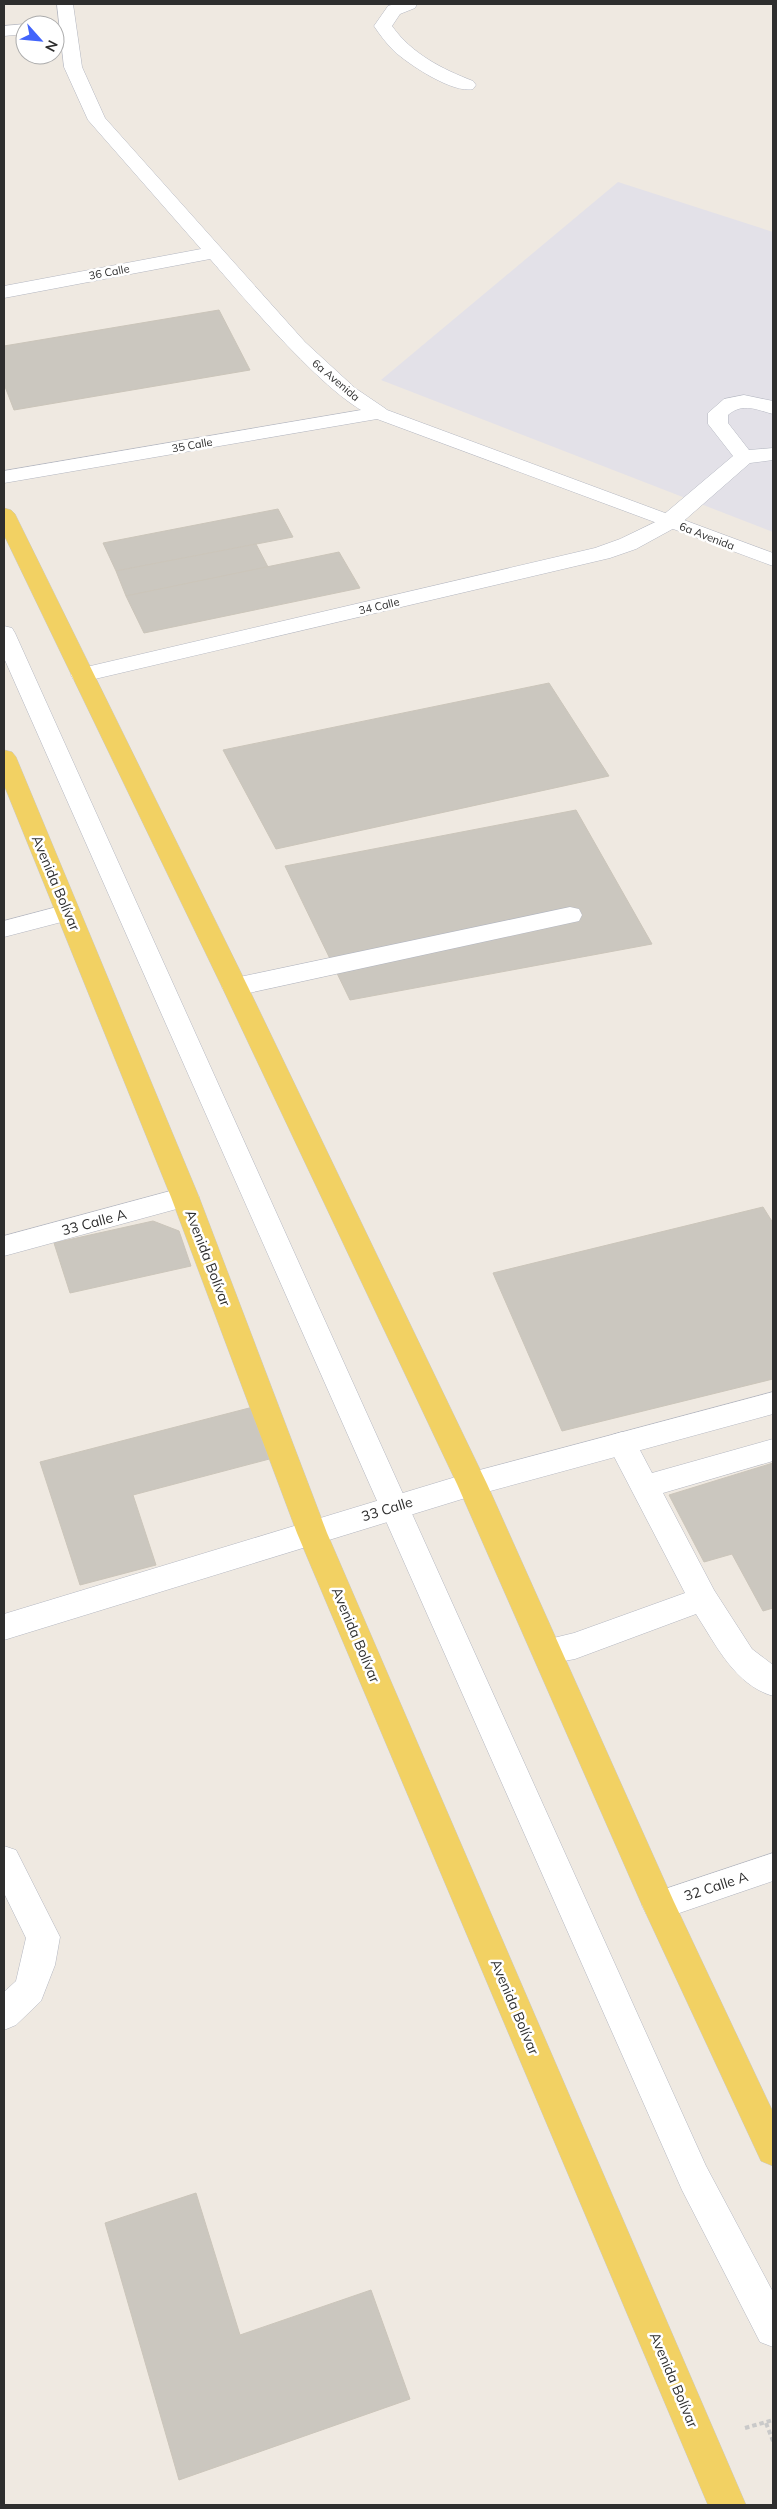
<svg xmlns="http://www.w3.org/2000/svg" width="777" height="2509" font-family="Mulish,sans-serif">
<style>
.industrial{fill:#e3e1e8}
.building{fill:#cbc7bf;stroke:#cbc5ba}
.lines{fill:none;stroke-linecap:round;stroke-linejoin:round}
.lane-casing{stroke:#b4b7c1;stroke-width:1}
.street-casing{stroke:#b4b7c1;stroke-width:1}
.secondary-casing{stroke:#b4b7c1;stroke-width:1}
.primary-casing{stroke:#c9c9c9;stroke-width:1}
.path{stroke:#c9c9c9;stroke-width:4;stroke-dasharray:4.5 3;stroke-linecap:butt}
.lane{fill:#fff;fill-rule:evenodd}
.street{fill:#fff;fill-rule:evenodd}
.secondary{fill:#fff;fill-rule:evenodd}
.primary{fill:#f2d163;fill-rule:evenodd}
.labels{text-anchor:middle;stroke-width:5;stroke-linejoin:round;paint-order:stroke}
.far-street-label{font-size:11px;fill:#2e2e2e;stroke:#fff}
.street-label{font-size:14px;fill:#2e2e2e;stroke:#fff}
</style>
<rect width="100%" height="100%" fill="#efe9e1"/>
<!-- industrial -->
<path class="industrial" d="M618 182 773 232V532L381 380Z"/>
<!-- building -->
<g class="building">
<path d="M219 310 250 370 14 410 4 384V346Z"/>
<path d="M278 509 293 537 116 571 103 543Z"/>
<path d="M256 544 268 567 126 596 116 571Z"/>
<path d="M339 552 360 588 144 633 126 596Z"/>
<path d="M549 683 609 776 276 849 223 750Z"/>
<path d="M576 810 652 944 350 1000 285 866Z"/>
<path d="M763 1207 773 1223V1379L562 1431 493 1273Z"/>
<path d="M153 1221 179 1231 191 1266 70 1293 54 1243Z"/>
<path d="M257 1406 277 1457 133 1495 156 1565 80 1585 40 1462Z"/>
<path d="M773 1463V1608L763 1611 732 1554 704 1562 669 1495Z"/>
<path d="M196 2193 240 2335 371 2290 410 2399 179 2480 105 2223Z"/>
</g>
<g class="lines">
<!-- lane casing -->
<g class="lane-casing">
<g id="lane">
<path d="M395 4H417L415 8 400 14 392 26C412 54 442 69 473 81L476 85 473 89C453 94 408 64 394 51 386 43 380 35 374 26L388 6Z"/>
<path d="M744 395 773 401V414C757 410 743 402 728 415V423L749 450 773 448V460L750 463 678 526 670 527 662 526 659 521 662 516 733 456 708 424V413L724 399Z"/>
<path d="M4 626 12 628 15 633 706 2166 773 2292V2347L760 2342 682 2190 4 658Z"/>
<path d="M570 907 579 909 582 915 579 921 235 996 226 993 222 987 226 981 235 978Z"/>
<path d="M622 1432 632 1435 652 1473 773 1439V1461L663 1493 714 1590 752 1649 773 1665V1696C735 1685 716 1645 696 1614L575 1659 548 1664 537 1660 533 1651 537 1642 574 1633 685 1593 607 1443 612 1435Z"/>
<path d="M4 1846 16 1850 60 1937 55 1965 41 2001 16 2025 4 2030V1992L16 1981 26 1938 4 1893Z"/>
</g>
</g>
<!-- street casing -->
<g class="street-casing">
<g id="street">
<path d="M57 4H73L82 67 105 118 305 342 355 388 386 409 389 413 386 417C349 426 236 288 210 259L4 298V286L201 249 88 120 64 67Z"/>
<path d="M25 24 30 25H25V34L4 36V26Z"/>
<path d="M670 515 678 516 681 521 678 526 636 549 610 558 82 682 74 680 71 675 74 670 82 668 595 548 620 539Z"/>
<path d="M68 904 77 906 80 912 77 918 4 937V921Z"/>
<path d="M773 1853V1881L659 1920 647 1915 642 1905 647 1895Z"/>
</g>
</g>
<!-- secondary casing -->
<g class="secondary-casing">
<g id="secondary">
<path d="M379 407 773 553V566L377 419 4 483V471Z"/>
<path d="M185 1187 195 1190 199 1197 195 1204 4 1256V1236Z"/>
<path d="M773 1392V1414L472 1496 4 1640V1614L472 1472Z"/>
</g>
</g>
<!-- primary casing -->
<g class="primary-casing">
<g id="primary">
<path d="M4 508 11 510 15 514 248 987 487 1484 674 1902 773 2112V2166L761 2161 642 1905 457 1484 222 987 4 535Z"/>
<path d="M4 750 12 752 16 757 199 1197 327 1533 746 2505H708L297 1533 171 1197 4 785Z"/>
</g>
</g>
<!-- path -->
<g class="path">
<path d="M766 2423 773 2441"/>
<path d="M745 2428 773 2420"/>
</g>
<!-- lane -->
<use href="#lane" class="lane"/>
<!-- street -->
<use href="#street" class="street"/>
<!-- secondary -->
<use href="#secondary" class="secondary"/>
<!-- primary -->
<use href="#primary" class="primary"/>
</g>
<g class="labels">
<!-- far-street labels -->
<g class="far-street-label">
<text transform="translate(109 272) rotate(-11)" y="4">36 Calle</text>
<text transform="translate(336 380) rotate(40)" y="4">6a Avenida</text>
<text transform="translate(192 445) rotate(-10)" y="4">35 Calle</text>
<text transform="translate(707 536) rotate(21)" y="4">6a Avenida</text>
<text transform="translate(379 606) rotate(-13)" y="4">34 Calle</text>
</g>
<!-- street labels -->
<g class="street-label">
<text transform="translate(56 883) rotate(67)" y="5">Avenida Bolívar</text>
<text transform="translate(94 1222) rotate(-15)" y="5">33 Calle A</text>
<text transform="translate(208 1258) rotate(69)" y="5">Avenida Bolívar</text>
<text transform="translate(387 1509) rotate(-17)" y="5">33 Calle</text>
<text transform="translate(356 1635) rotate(67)" y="5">Avenida Bolívar</text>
<text transform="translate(716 1886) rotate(-18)" y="5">32 Calle A</text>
<text transform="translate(515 2007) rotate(67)" y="5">Avenida Bolívar</text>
<text transform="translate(674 2380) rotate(67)" y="5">Avenida Bolívar</text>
</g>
</g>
<!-- border -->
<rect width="777" height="2509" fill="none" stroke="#2e2e2e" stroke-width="10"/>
<!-- north arrow -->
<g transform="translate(40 40) rotate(117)"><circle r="24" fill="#ffffff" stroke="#ababab"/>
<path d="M0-4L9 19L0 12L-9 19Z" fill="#4264fb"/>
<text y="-8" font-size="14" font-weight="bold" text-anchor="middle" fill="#2e2e2e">N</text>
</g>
</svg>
